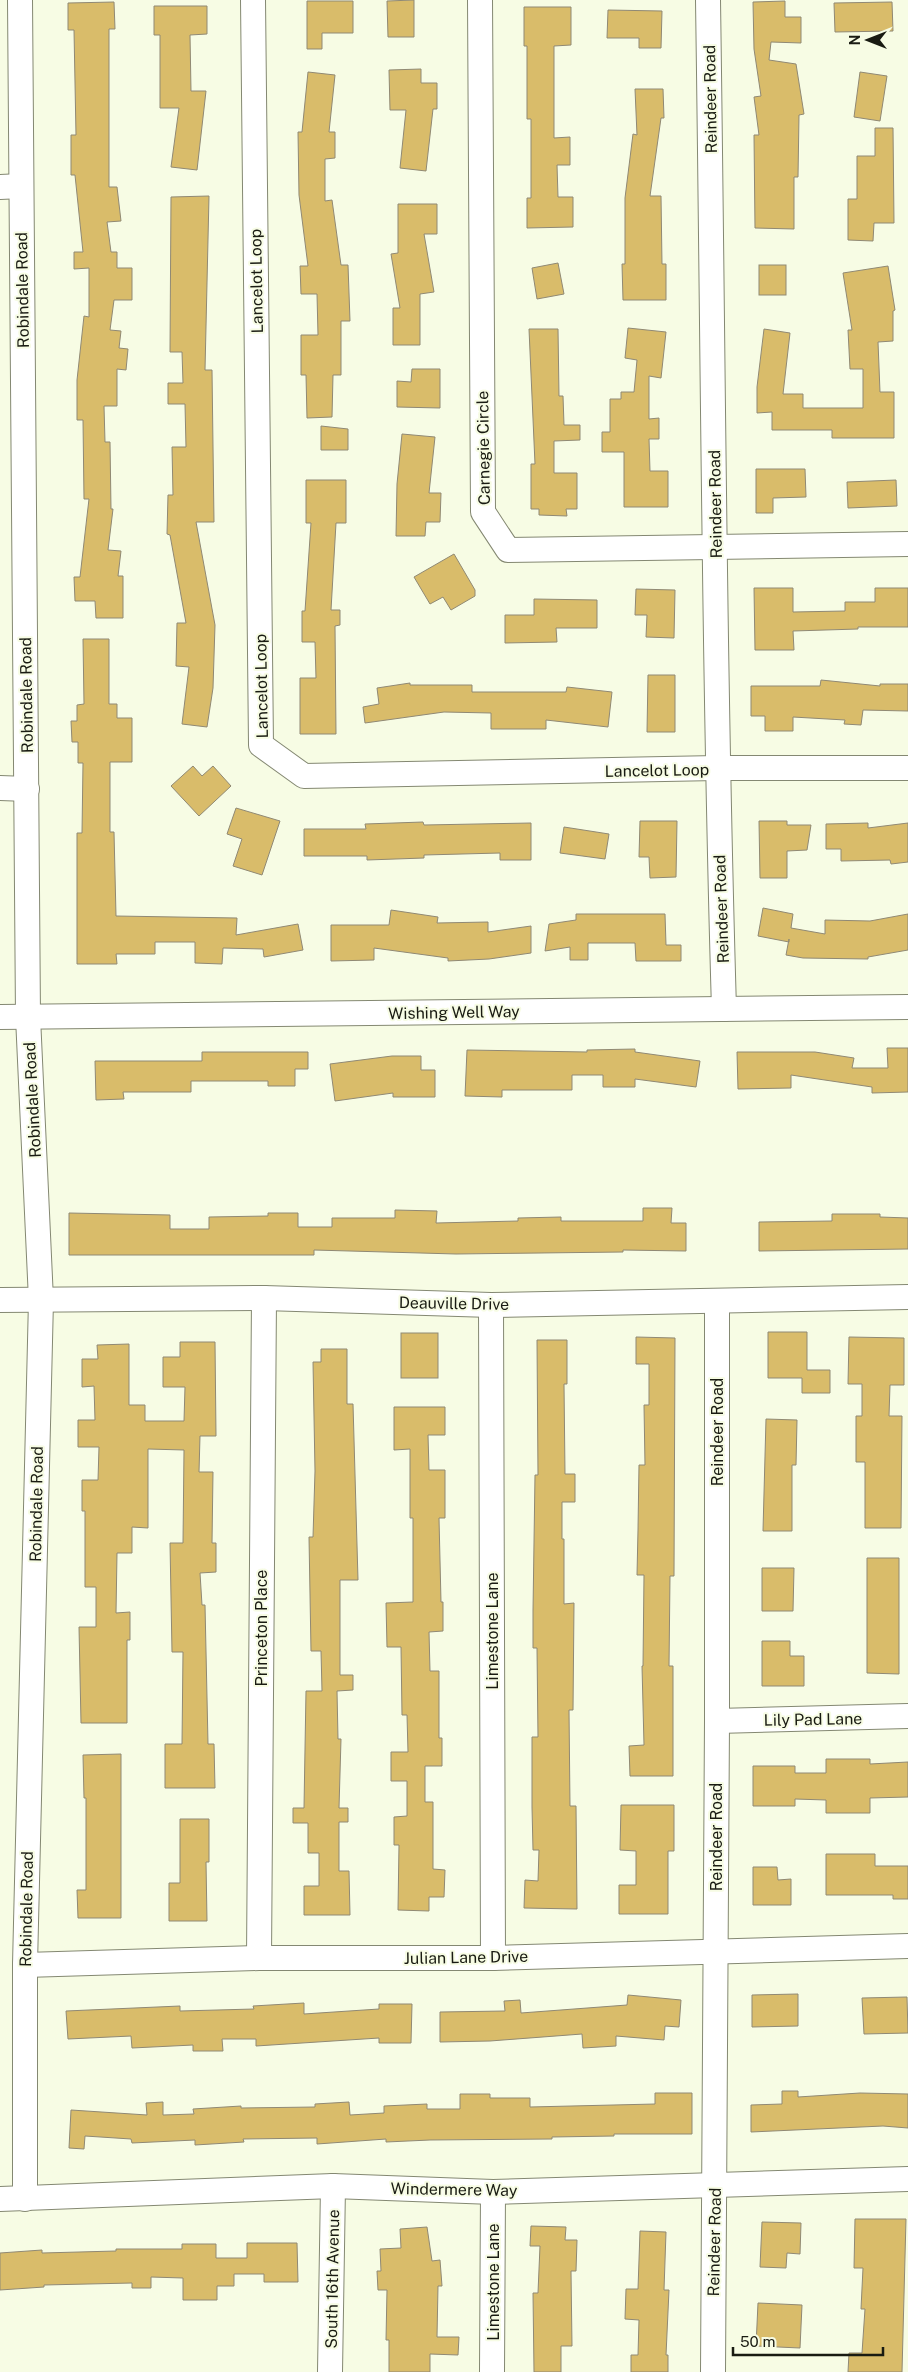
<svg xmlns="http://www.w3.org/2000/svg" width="908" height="2372" font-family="'Public Sans',sans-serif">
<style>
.building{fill:#d9bc6a;stroke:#908974}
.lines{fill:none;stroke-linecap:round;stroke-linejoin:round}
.minor-casing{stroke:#848872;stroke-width:26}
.minor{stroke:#fff;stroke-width:24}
.labels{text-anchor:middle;stroke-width:4;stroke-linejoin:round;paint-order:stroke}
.street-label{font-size:16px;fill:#191b12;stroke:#f7fce4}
</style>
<rect width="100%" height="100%" fill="#f7fce4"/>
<!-- building -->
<g class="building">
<path d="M414 0V37H388L387 1Z"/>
<path d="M307 1H353V33H322V49H307Z"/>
<path d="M785 1V17H801V43L771 42 769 60 796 64 804 114 799 115 798 177H794V229L755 228 754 135H759L754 97 761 96 754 49 753 2Z"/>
<path d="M114 2 115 29H109V187H117L121 221 107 222 111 252H117V268H132V300H114L110 330 121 331 119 348 128 349 126 370 117 369V406H104L105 442H110L111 509H113L108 550 121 551 118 576H123V618H96L95 601H75L74 577H80L89 499H84L83 420H77V380L84 316 89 317V268L74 269V252H83L75 175H71V135H76L74 30H68V3Z"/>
<path d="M892 2 893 31 835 32 834 3Z"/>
<path d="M154 6H207V34L190 35 191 91H206L197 170 171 167 179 108H160V35H154Z"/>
<path d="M524 7H571V45L554 46V138L570 137V165H557L558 197H573V227L527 228V198H531V119H527V46H524Z"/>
<path d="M608 10 662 11 661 48H639V38H607Z"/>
<path d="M421 69V83H437V109H433L426 171 400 168 406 110H390L389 70Z"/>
<path d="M308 72 335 75 329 132H335V158L325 159V201L332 200 341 265H348L350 321H341V375H333L332 417 307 418 306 375H301V335H318L317 294H301L300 266H308L299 195 298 132H302Z"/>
<path d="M860 72 887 76 880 121 854 117Z"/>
<path d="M635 89H663L664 118H661L650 196H661L662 264H666V300H623L622 264H625V198L633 134 637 135Z"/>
<path d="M875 128H893L894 223H874L873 241 848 240V199H857V156H875Z"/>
<path d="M209 196 205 370H212L214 522H196L215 625 213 688 207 727 182 724 189 667 176 666 177 623H186L170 535 167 534 168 495H173L172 447H186L185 404H168V383H183L182 352H170L171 197Z"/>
<path d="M398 204H437V234H424L434 292 420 294V345H393V308H400L391 254 398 253Z"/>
<path d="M558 263 564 294 537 299 532 268Z"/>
<rect x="759" y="265" width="27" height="30"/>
<path d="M888 266 895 310 893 311V341L878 342 880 392H894V438H832V430H772V412L757 413V387L764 329 790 333 783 394H803V408H863V369H850L848 330H852L843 273Z"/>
<path d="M628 328 666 332 661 378 649 376V419L659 418V439H649L650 471H668V507H624V452H602V432H610V399H621V392H634L637 360 625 358Z"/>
<path d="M529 329H558L559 396H563L564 425H580V440L554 441V473H577V509H566L567 516 539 515V509H531V464H535Z"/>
<path d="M412 369H440V408L397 407V381L411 382Z"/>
<path d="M321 426 348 429V450H321Z"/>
<path d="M402 434 435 437 429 493H441L440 522H426L425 536H396L397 484Z"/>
<path d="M756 469H805L806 497 773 498V513H756Z"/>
<path d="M306 480H346V523H336L331 610H340V625L335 626 336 734H300V678H316L315 642H302V611H305L311 523H306Z"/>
<path d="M896 480 897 506 848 508 847 482Z"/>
<path d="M454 554 475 590V596L451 610 443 597 430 604 414 577Z"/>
<path d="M754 588H793V612L845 611V602H875V588H908V627H858V629L793 631 794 650H755Z"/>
<path d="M636 589 675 590 674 638 646 637 647 615H635Z"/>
<path d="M534 599 597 600V628H556L557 642 505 643V615H534Z"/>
<path d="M83 639H109V704H117V718H132V762H110V832H114L116 916 237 918 236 935 298 924 303 950 264 957 263 949 223 948 222 964 195 963V942H155V954H116L117 964H77V833H82L83 763H78V742H72L71 721H77V705L84 704Z"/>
<path d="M648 675H675V732H647Z"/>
<path d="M821 680 880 686V684H908V711L863 710 861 725 844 724 845 720 793 717V731H765V716H751V686H820Z"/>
<path d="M410 683V685H472V692H566L567 687 612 692 608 727 546 720V729H491V713L444 712 365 723 363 707 379 704 377 688Z"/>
<path d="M193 766 202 776 213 766 231 786 199 816 171 786Z"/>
<path d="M236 808 280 821 262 875 233 866 242 839 227 834Z"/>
<path d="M640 821H677L676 877 650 878 649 857H639Z"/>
<path d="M759 821H787V825H811L807 850 787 851V878H760Z"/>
<path d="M423 822 424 825 531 823V860H500V853L424 855V858L367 860V856H304V829H366L365 824Z"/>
<path d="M868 823V828L908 823V862L891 864 890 860 841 861V849H826V824Z"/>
<path d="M564 827 609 834 605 859 560 853Z"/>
<path d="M763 908 793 914 791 928 825 934V920L870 921 908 914V950L868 957V959L803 958 786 955 789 939V942L758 936Z"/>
<path d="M391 910 438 917 437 923 488 922V932L531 926V953L489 959 448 961V958L374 948V960L331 961V925H389Z"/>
<path d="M576 914H665L666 945H681V961H636L635 943H588V960H570V947L545 951 549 924 576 920Z"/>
<path d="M887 1048H908V1092L872 1093V1087L791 1075V1088L738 1089 737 1052H815L854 1058 852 1068H888Z"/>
<path d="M635 1049V1052L700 1061 696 1087 635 1079V1087H603V1075H572V1090H502V1097L465 1096 467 1050 587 1052V1050Z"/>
<path d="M202 1052H308V1069H295V1086H268V1081H191V1092H123L124 1099 96 1100 95 1061H202Z"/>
<path d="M392 1056H421V1070H435V1097H393V1093L335 1101 330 1064Z"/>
<path d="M643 1208H672L671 1223H686V1251L623 1250V1252L456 1254 314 1250V1255H69V1213L170 1215V1229H209V1217L268 1216V1213H298V1227H332V1218H395V1210L437 1211 436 1223 518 1221V1218L561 1217V1221H643Z"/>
<path d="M832 1214H880V1217L908 1218V1249L759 1251V1222L832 1221Z"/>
<path d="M768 1332H807V1370H830V1393H802V1378H768Z"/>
<rect x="401" y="1333" width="37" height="45"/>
<path d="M636 1337 675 1338 674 1576H670L669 1666H673V1776H630L629 1746 644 1745 642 1666H643L644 1575H637L638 1530 639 1465H645L644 1405H649V1364H636Z"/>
<path d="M849 1337 904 1338V1385H890L889 1416H902L901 1528H865V1462H856V1416H862V1384H848Z"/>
<path d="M537 1340H567V1384H564L565 1474H575V1502H562V1539H564V1604L574 1603 573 1710H569L570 1806H576L577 1909 524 1908 525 1880 538 1881 539 1850H533L532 1807V1737H538L537 1648H533V1611L535 1475H538Z"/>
<path d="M180 1342H215L216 1436H200L199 1472H213L212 1543H216V1572L200 1573 202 1605H205L208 1744H214L215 1788H165V1744H182L183 1652H172L170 1543H183L184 1450 148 1449V1528L132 1527V1553H117L116 1613 130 1612V1640H127V1723H81L79 1627H96V1587H85V1511H82V1480H98L99 1447H78V1420H95L94 1386 82 1387V1359H98L97 1345 129 1344V1405H145V1421H184L185 1387H163V1357H180Z"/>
<path d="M321 1349H347V1404H353L358 1580H340V1675H353V1690L337 1691 338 1739H341L339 1808H348V1822H339V1871H349L350 1915H304V1886H319V1853H308V1823H293V1808H304L306 1691H322L321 1651H311L309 1537H313L315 1471 313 1362H321Z"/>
<path d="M394 1407H445V1435H428L429 1470H445V1518H439L441 1602H443V1631L429 1632 430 1671H439V1738H442V1766H425V1802H433V1869L445 1870 444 1897H429V1911L398 1910 399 1845H394V1817L407 1816V1781H391V1752H408L407 1715H402L401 1647H387L386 1603 413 1602V1518H410V1449L394 1450Z"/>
<path d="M766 1419 797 1420 796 1465H792V1531H763Z"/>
<path d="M867 1558H899V1674L867 1673Z"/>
<path d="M762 1568H794L793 1611H762Z"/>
<path d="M762 1641H790V1656H804V1686H762Z"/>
<path d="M121 1754V1918H78L77 1890H86V1798H84L83 1755Z"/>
<path d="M826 1759H870V1764L908 1762V1797L870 1798V1813H826V1800L795 1799V1806H753V1766H795V1773H826Z"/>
<path d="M621 1805H674V1851H668V1914H619V1885H636V1851L620 1850Z"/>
<path d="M180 1819H209V1862H206L207 1921H169V1883H180Z"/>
<path d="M826 1854H875V1866H908V1899H893V1895H826Z"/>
<path d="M753 1867H777L778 1880 791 1879V1905H753Z"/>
<path d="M798 1994V2026L752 2027V1995Z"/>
<path d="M628 1995 681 2000 679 2027 665 2026 664 2040 616 2036V2046L583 2048 582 2034 490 2041 440 2042V2012L505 2011 504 2001 520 2000 521 2013 627 2005Z"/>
<path d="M907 1997 908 2033 864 2034 862 1998Z"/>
<path d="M304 2003V2014L379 2009V2004H412L411 2043H379V2038L256 2046V2039H222L223 2051H193V2045L132 2048 131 2036 68 2039 66 2011 180 2006V2011L254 2009 253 2006Z"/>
<path d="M782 2091H798V2097L860 2093 908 2094V2128L883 2126 751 2132V2105L782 2104Z"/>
<path d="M655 2093H692V2134H614V2136L552 2137V2139L430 2140 386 2142V2139L317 2144V2138L243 2139 244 2142 195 2145V2140L132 2143 131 2139 85 2136 84 2149 69 2148 71 2110 147 2115 146 2103 163 2102V2115L194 2114 193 2109 241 2106V2108L315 2107V2104L349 2102 350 2115 384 2113V2106L427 2104V2109H460V2094H490V2098H530V2107L655 2104Z"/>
<path d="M855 2219H906L902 2372H848L849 2353H862L865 2309H861L863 2268H854Z"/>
<path d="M762 2222 801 2223 800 2254 787 2253 786 2268 760 2267Z"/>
<path d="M531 2226 566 2227 565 2240H577L576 2271H571L572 2346H561V2372H534L533 2293H538L540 2246H530Z"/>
<path d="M427 2227 432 2261 440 2260 442 2286H438L437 2337H459L458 2355 430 2354V2372H389V2340H386L387 2290H378L377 2271H381L380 2249 401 2248 400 2229Z"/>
<path d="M640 2231 666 2232 664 2290H669L666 2355H668V2372H631V2355H638L639 2320 625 2319 626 2289H638Z"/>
<path d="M247 2243H297L298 2282H264V2274H234V2286H217V2300H183V2278L151 2277V2288H132V2283L44 2285V2287L0 2290V2253L42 2250V2253L116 2251V2249H182V2244H216V2258H247Z"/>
<path d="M758 2303 802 2305 800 2348 756 2346Z"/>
</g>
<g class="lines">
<!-- minor casing -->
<g class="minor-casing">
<g id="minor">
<path d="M20 0 28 1017 41 1300 25 1965V2199"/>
<path d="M253 0 261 745 304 776 717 768H908"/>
<path d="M480 0 483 512 508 550 908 544"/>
<path d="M708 0C713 336 714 673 724 1009"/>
<path d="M0 187 21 186"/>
<path d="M0 788 27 789"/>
<path d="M0 1017 908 1007"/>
<path d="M0 1300 264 1298 491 1305 908 1297"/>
<path d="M491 1305 493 1958"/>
<path d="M717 1721 908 1716"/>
<path d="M259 1958 264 1298"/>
<path d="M25 1965 259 1958H493L908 1946"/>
<path d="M0 2199 333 2186 493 2192 908 2179"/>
<path d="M330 2372 333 2186"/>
<path d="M492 2372 493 2192"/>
<path d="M713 2372 717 1721V1302"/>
</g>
</g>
<!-- minor -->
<use href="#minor" class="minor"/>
</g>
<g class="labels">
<!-- street labels -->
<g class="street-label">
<text transform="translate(710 99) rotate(-91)" y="6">Reindeer Road</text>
<text transform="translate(256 281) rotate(-91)" y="6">Lancelot Loop</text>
<text transform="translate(22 290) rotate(-91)" y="6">Robindale Road</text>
<text transform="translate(483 448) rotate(-91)" y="6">Carnegie Circle</text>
<text transform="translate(715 504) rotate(-91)" y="6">Reindeer Road</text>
<text transform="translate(261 686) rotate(-91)" y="6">Lancelot Loop</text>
<text transform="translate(26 695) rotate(-91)" y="6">Robindale Road</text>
<text transform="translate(657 770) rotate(-1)" y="6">Lancelot Loop</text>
<text transform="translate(721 909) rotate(-92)" y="6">Reindeer Road</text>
<text transform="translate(454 1012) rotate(-1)" y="6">Wishing Well Way</text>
<text transform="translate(32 1100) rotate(-93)" y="6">Robindale Road</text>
<text transform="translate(454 1303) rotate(1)" y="6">Deauville Drive</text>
<text transform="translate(717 1432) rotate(-90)" y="6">Reindeer Road</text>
<text transform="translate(36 1504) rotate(-89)" y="6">Robindale Road</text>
<text transform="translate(261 1628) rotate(-90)" y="6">Princeton Place</text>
<text transform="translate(492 1631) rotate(-90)" y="6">Limestone Lane</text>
<text transform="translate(813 1719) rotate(-1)" y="6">Lily Pad Lane</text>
<text transform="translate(716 1837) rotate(-90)" y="6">Reindeer Road</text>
<text transform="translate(26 1909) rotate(-89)" y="6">Robindale Road</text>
<text transform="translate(466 1957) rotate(-1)" y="6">Julian Lane Drive</text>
<text transform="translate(454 2189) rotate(1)" y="6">Windermere Way</text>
<text transform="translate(714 2242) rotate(-89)" y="6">Reindeer Road</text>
<text transform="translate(332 2279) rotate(-89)" y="6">South 16th Avenue</text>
<text transform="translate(493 2282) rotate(-90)" y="6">Limestone Lane</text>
</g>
</g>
<!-- north arrow -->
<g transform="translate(868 40) rotate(270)" stroke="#f7fce4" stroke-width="4" paint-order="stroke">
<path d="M0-4L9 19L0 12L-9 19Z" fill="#191b12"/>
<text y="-8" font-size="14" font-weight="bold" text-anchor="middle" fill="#191b12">N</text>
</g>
<!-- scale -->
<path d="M733 2347v8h150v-8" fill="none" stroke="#191b12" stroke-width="2.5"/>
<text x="740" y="2347" font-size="15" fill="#191b12" stroke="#f7fce4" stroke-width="4" paint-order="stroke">50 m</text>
</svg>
